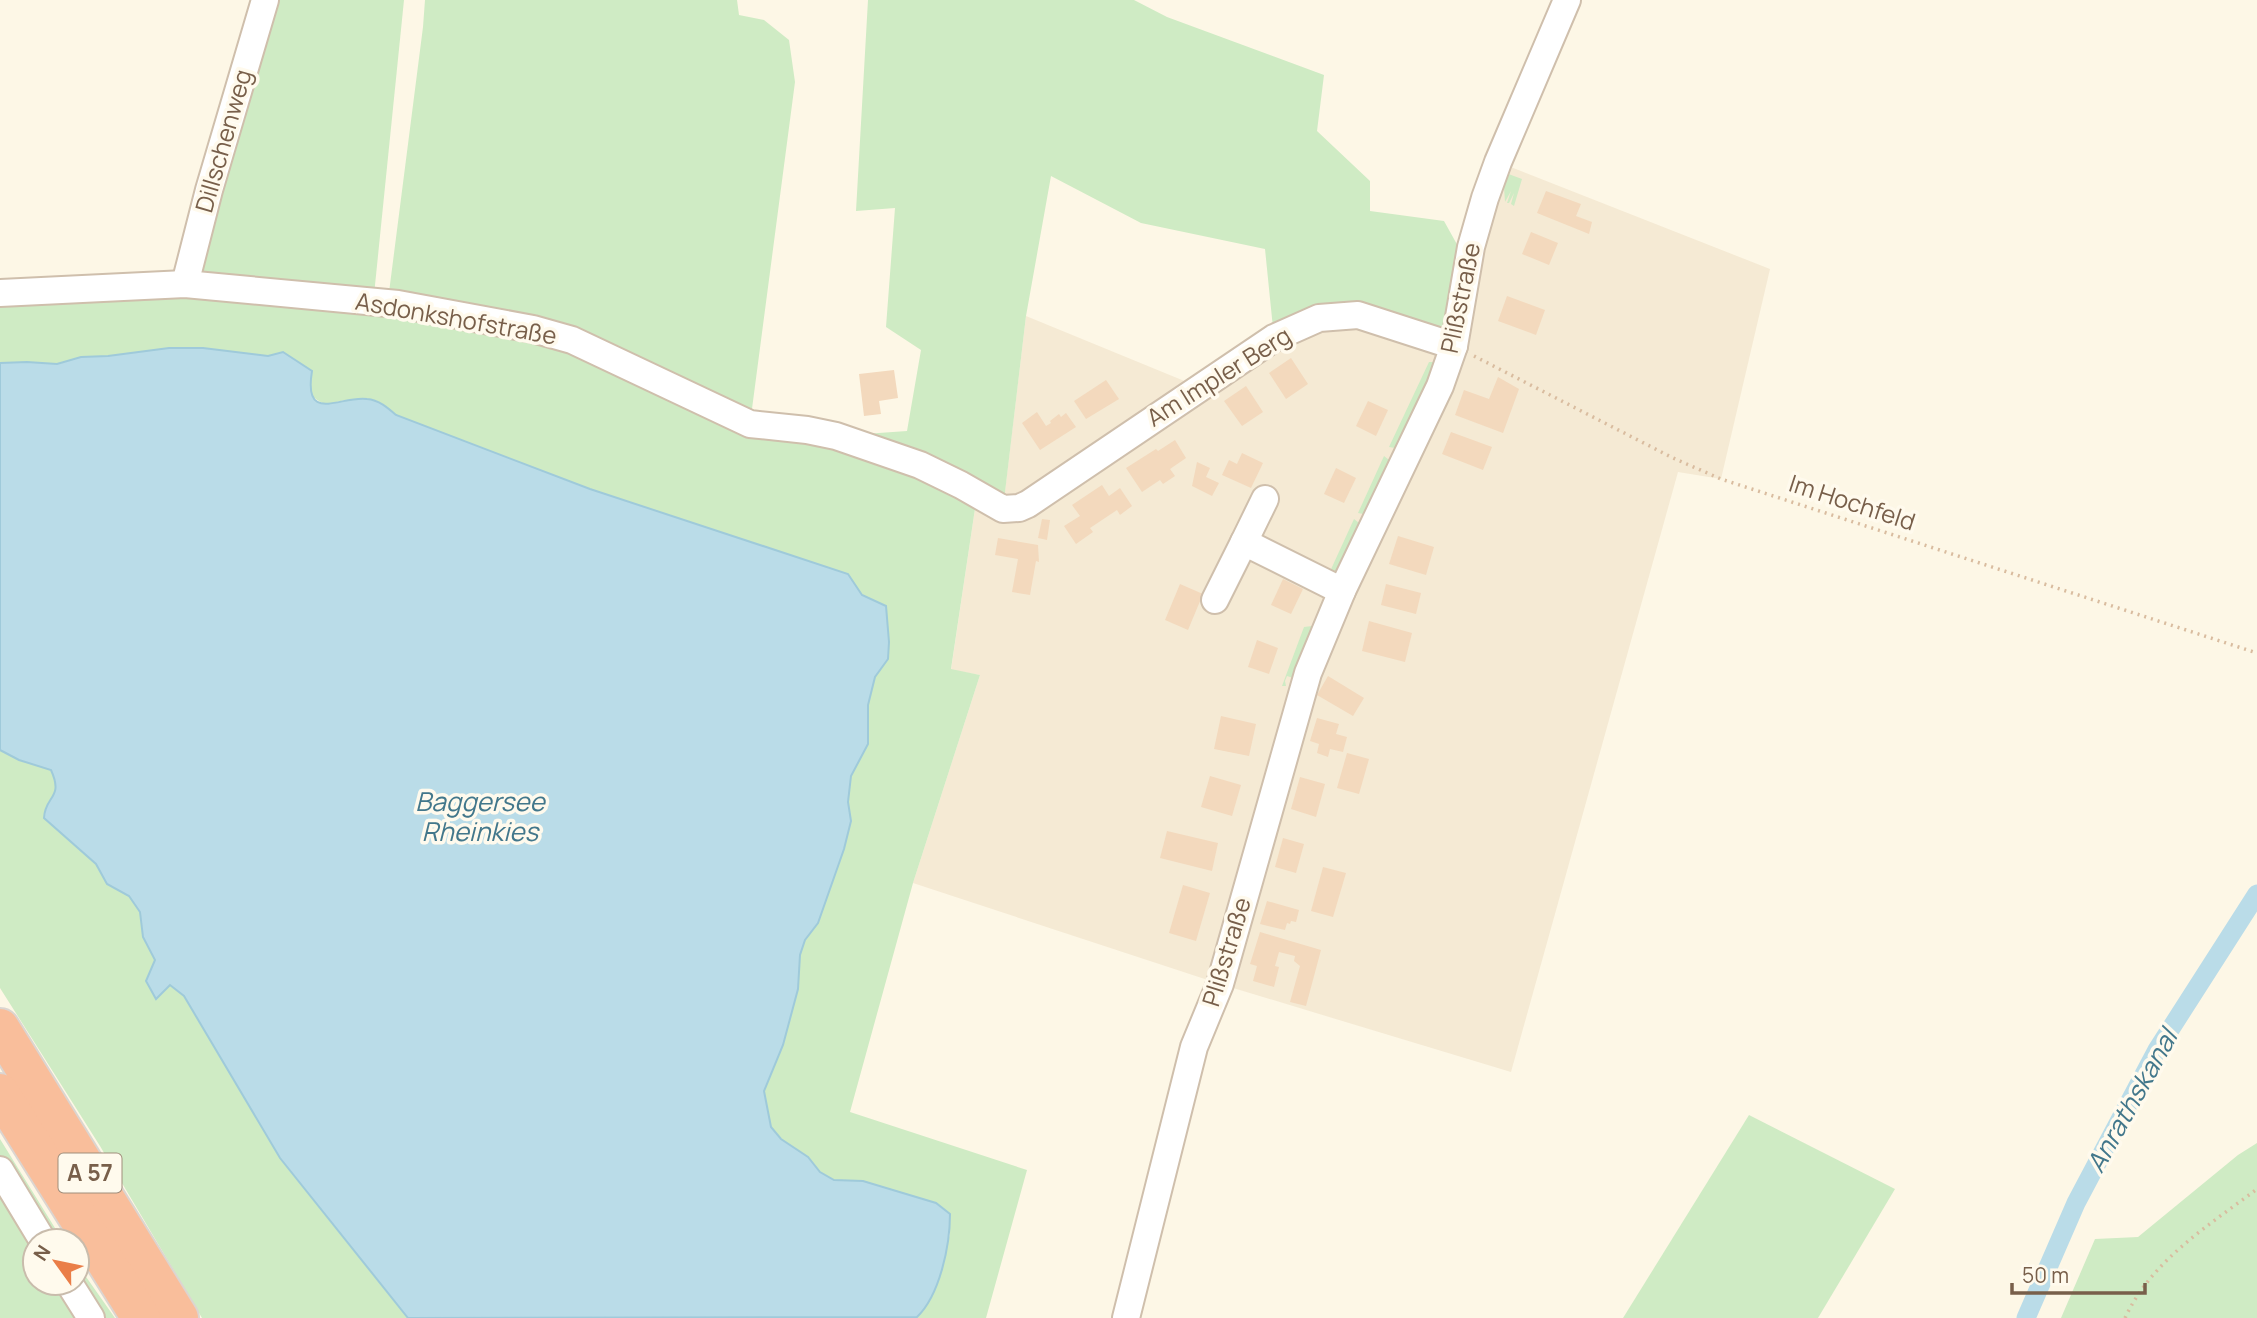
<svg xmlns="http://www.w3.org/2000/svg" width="2257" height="1318" font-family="Manrope,sans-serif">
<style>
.residential{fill:#f5ead4}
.green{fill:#cfebc4}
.water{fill:#badce8;stroke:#9fcada;stroke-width:2}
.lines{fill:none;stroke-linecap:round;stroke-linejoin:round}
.canal{stroke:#badce8;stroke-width:19}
.building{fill:#f3d9bd}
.minor-casing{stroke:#cfbfac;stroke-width:30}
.highway-casing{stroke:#dcd5d0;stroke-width:42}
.path{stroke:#d9bc9f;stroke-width:3.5;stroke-dasharray:2 5;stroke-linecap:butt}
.minor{stroke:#fff;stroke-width:26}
.highway{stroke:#f9be9b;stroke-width:38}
.labels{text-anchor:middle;stroke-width:7;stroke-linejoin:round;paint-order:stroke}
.shield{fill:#fffaed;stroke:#a08e7b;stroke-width:2}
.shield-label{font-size:23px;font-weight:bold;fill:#785f4a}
.street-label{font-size:24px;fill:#785f4a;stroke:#fffaed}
.water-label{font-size:26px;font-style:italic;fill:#42778b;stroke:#fffaed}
</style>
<rect width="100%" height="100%" fill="#fdf7e6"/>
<!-- residential -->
<path class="residential" d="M1498 162 1770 269 1721 479 1678 472 1511 1072 1220 984 913 883 980 675 951 670 976 502 1003 508 1026 316 1199 387 1319 318 1453 345Z"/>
<!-- green -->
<g class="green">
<path d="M269 0H404L374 295 202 275 192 263Z"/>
<path d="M425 0H737L739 15 764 20 789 40 795 82 750 424 855 448 976 502 951 669 980 675 913 883 850 1112 1027 1170 986 1318H911L917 1317 936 1286 950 1234V1214L936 1203 863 1181 834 1180 820 1172 808 1157 781 1139 771 1127 764 1091 783 1045 798 989 800 955 805 940 818 923 851 821 848 802 851 776 868 744V705L875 677 888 659 886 606 862 595 848 574 590 489 396 415C383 405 366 398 349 400 330 401 329 410 312 396L310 384 283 352 268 356 203 348H169L108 356 81 357 57 364 27 362 0 363V299L196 292 387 308 423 27Z"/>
<path d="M868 0H1134L1167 17 1324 75 1317 131 1370 181V211L1444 221 1459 248 1454 346 1357 315 1274 338 1265 249 1141 223 1051 176 1026 316 1003 509 836 436 907 431 921 350 886 327 895 208 856 211Z"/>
<path d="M1503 172 1522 179 1514 206 1511 204 1514 193 1509 203H1507L1511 191 1505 202Z"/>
<path d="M1429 362H1442L1424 400 1417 403 1395 448 1389 447Z"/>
<path d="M1384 456 1394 464 1369 515 1358 513Z"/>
<path d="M1354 519 1364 527 1342 574 1327 578Z"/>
<path d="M1312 626 1293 678 1287 676 1285 681 1286 686H1282L1304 627Z"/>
<path d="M0 750 19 760 51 770C64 799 45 795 44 818L96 864 107 884 129 896 140 912 143 937 155 960 156 998 170 985 184 996 280 1158 408 1318H202L100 1146 0 988Z"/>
<path d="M1749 1115 1895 1189 1818 1318H1623Z"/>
<path d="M0 1139 63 1241H35V1283H77V1264L115 1318H0Z"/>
<path d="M2257 1143V1318H2061L2095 1239 2138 1237 2238 1155Z"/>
</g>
<!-- water -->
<path class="water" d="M169 348H203L268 356 283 352 312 371C303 425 341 395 367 399 379 400 388 408 396 415L590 489 848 574 862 595 886 606 889 642 888 659 875 677 868 705V744L851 776 848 802 851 821 844 849 818 923 805 940 800 955 798 989 783 1045 764 1091 771 1127 781 1139 808 1157 820 1172 834 1180 863 1181 936 1203 950 1214C950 1245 940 1295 917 1317L408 1318 280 1158 184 996 170 985 156 999 146 981 155 960 143 937 140 912 129 896 107 884 96 864 44 818C45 795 64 799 51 770L19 760 0 750V363L27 362 57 364 81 357 108 356Z"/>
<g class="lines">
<!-- canal -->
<path class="canal" d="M2026 1318 2076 1203 2157 1050 2257 894"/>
</g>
<!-- building -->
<g class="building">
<path d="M1546 191 1581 204 1576 216 1592 222 1589 234 1537 213Z"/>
<path d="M1531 232 1558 243 1549 265 1522 254Z"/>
<path d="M1507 296 1545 310 1536 335 1498 321Z"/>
<path d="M1291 358 1308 384 1286 399 1269 373Z"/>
<path d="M894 370 898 398 879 401 881 414 864 416 859 374Z"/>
<path d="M1498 377 1519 389 1503 433 1455 415 1464 390 1489 399Z"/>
<path d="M1106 380 1119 399 1086 419 1074 401Z"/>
<path d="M1246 386 1263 412 1242 426 1224 401Z"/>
<path d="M1368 401 1388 410 1376 436 1356 426Z"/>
<path d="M1037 412 1046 426 1051 423 1050 421 1059 414 1061 417 1066 413 1076 427 1040 450 1022 423Z"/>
<path d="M1451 432 1492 447 1483 470 1442 454Z"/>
<path d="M1175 440 1186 458 1170 469 1175 476 1163 484 1160 480 1142 492 1126 468 1156 449 1158 451Z"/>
<path d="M1242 453 1263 463 1251 488 1222 475 1229 460 1237 464Z"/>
<path d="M1197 462 1210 468 1206 477 1219 483 1212 496 1192 486Z"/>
<path d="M1336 468 1356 478 1344 503 1324 494Z"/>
<path d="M1102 485 1109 496 1120 488 1132 506 1120 515 1117 510 1090 528 1093 532 1076 544 1064 526 1080 516 1072 505Z"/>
<path d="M1042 519 1050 520 1047 540 1038 538Z"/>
<path d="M1398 536 1434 547 1426 575 1389 564Z"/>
<path d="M998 538 1038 545 1039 562 1036 561 1030 595 1012 592 1018 559 995 555Z"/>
<path d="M1283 579 1303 589 1291 614 1271 605Z"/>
<path d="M1180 584 1203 594 1188 630 1165 620Z"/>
<path d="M1386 584 1421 593 1416 614 1381 605Z"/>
<path d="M1369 621 1412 633 1405 662 1362 651Z"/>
<path d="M1257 640 1278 648 1269 674 1248 667Z"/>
<path d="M1328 676 1364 698 1353 716 1317 695Z"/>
<path d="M1221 716 1256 724 1249 756 1214 749Z"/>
<path d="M1317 718 1339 724 1336 734 1347 737 1343 752 1330 749 1328 757 1317 753 1319 744 1310 741Z"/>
<path d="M1347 753 1369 759 1359 794 1337 788Z"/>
<path d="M1210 776 1241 785 1232 816 1201 807Z"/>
<path d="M1300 777 1325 784 1316 817 1291 809Z"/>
<path d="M1167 831 1218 843 1212 871 1160 858Z"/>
<path d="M1283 838 1304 844 1296 873 1275 867Z"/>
<path d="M1323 867 1346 873 1333 917 1311 911Z"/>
<path d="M1183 885 1210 893 1196 941 1169 933Z"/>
<path d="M1267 901 1299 910 1296 922 1291 921 1290 924 1287 923 1285 930 1260 924Z"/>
<path d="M1260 932 1321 950 1306 1006 1290 1002 1300 966 1294 961 1295 956 1279 952 1275 966 1279 967 1274 987 1253 981 1257 966 1250 964Z"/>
</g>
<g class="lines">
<!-- minor casing -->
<g class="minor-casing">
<g id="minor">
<path d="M185 284 209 190 265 0"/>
<path d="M0 293 185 284 398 304 533 329 572 340 750 424 807 430 836 436 920 465 961 485 1003 509 1019 508 1028 504 1274 338 1319 318 1358 315 1454 346"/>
<path d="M1244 542 1265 499"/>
<path d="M1215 600 1244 542 1342 591"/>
<path d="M0 1170 43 1241"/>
<path d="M69 1283 91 1318"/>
<path d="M1126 1318 1194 1047 1220 984 1308 673 1342 591 1440 386 1454 346 1471 247 1485 198 1498 162 1567 0"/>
</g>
</g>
<!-- highway casing -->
<g class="highway-casing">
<g id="highway">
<path d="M0 1028 179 1318"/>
<path d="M0 1093 141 1318"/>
</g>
</g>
<!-- path -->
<g class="path">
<path d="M1474 356 1673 458 1721 479 2257 653"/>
<path d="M2125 1318C2152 1260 2208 1226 2257 1189"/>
</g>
<!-- minor -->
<use href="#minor" class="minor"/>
<!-- highway -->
<use href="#highway" class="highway"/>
</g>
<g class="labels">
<!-- shield labels -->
<rect class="shield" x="58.5" y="1153.5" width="63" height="39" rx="5"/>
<g class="shield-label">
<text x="90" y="1181">A 57</text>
</g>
<!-- street labels -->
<g class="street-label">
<text transform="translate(224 141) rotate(-74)" y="8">Dillschenweg</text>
<text transform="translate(1461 298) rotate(-78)" y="8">Plißstraße</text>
<text transform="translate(456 319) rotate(10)" y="8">Asdonkshofstraße</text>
<text transform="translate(1219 377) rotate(-32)" y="8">Am Impler Berg</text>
<text transform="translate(1852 503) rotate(18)" y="8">Im Hochfeld</text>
<text transform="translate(1227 952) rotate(-73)" y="8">Plißstraße</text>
</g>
<!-- water labels -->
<g class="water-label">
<text x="480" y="811">Baggersee<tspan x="480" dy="30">Rheinkies</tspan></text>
<text transform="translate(2132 1101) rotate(-61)" y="9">Anrathskanal</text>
</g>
</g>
<!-- north arrow -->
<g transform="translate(56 1262) rotate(303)"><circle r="33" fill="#fffaed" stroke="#c9bcac" stroke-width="2"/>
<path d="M0-5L12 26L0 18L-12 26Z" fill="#ea7e48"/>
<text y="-10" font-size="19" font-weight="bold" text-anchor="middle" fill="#785f4a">N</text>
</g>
<!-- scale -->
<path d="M2012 1283v10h133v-10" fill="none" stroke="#785f4a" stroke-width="3.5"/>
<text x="2022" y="1283" font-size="21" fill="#785f4a" stroke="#fffaed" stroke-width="5" paint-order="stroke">50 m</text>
</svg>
